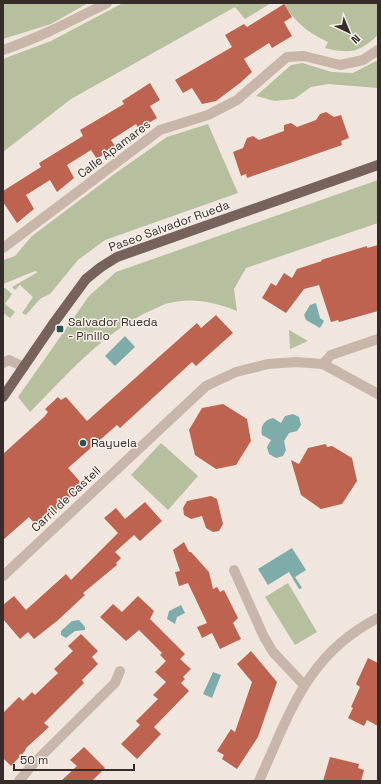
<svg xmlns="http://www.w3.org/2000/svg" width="381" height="784" font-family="'Space Grotesk',sans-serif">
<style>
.green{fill:#b6bf9e}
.water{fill:#7eacab}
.building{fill:#bd634f}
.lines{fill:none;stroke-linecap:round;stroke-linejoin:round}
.minor{stroke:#c8b6aa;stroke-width:10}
.major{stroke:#77635b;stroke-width:10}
.poi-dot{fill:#225454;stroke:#f8f1ea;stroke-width:1.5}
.labels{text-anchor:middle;stroke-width:3;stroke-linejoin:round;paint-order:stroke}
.street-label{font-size:12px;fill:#362c29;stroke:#f8f1ea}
.poi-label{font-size:12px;fill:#362c29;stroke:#f8f1ea;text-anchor:start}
</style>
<rect width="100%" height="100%" fill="#f0e6dd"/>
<!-- green -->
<g class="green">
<path d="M3 3H88L51 24 3 39Z"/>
<path d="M123 3H271L245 19 235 7 71 99 3 152V59L51 41Z"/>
<path d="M283 3H378V35C359 53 350 54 325 48L328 42C308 33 295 22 283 3Z"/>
<path d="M378 60V88L328 84 311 87 294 99 275 101 256 96 291 65 302 63 332 72 353 73Z"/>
<path d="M208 124 238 193 105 240 78 260 50 294 40 299 26 315 22 313 33 297 20 285 15 290 12 287 38 272 35 271 3 284V260L15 256 32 236 113 175 167 137Z"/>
<path d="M378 180V223L246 268 234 289 237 311C215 302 192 297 169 303 163 304 157 308 152 310 103 332 67 375 30 412L18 397 89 296 116 272Z"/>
<path d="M5 288 12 294 5 304 15 312 10 318 3 313V289Z"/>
<path d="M289 330 308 341 290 349Z"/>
<path d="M161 443 198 476 168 510 131 475Z"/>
<path d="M288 583 317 632 295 645 265 597Z"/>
</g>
<!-- water -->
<g class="water">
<path d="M316 303 320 318 324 321 320 328 306 320 304 315 310 305Z"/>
<path d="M125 336 135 347 115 366 105 356Z"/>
<path d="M293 414 299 417 301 425 297 431 289 433 284 441 286 450 283 456 276 458 269 454 267 447 271 440 262 435C260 426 264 420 273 418L281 423 285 416Z"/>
<path d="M292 548 306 570 295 577 302 588 299 589 289 572 268 585 258 569Z"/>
<path d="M181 605 185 613 177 617 175 624 167 619 169 611Z"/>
<path d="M79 620 85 627V630L75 631 66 638 61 635V631L72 621Z"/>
<path d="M213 672 221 675 212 698 203 694Z"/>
</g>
<!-- building -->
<g class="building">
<path d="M284 4 292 17 284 22 292 36 272 48 269 43 244 59 252 72 240 83 216 101 202 104 192 88 183 93 175 80 232 47 225 35 244 24 247 27Z"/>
<path d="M150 83 160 100 150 106 157 118 139 129 136 124 111 140 115 146 97 159 91 150 67 165 74 178 57 192 50 180 26 195 34 209 17 223 3 202V191L41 167 39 163 83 136 80 130 124 104 122 101Z"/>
<path d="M326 112 334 117 341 115 349 138 341 141 342 145 247 178 246 174 241 176 233 152 243 148 247 138 253 136 259 140 284 131V125L291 123 297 127 316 120 320 114Z"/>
<path d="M378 245V311L339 322 338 320 331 322 319 285 304 289 286 313 262 298 271 283 276 286 284 273 292 278 297 269 322 261 321 260 367 246V248Z"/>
<path d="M216 315 233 333 196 366 192 362 120 428 117 425 68 468 83 485 48 518 46 515 35 524 29 517 3 540V454L44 417 48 412 45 409 58 397 61 400 66 397 87 421 197 323 201 328Z"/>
<path d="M223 404 247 419 251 441 236 465 216 469 195 455 189 430 202 408Z"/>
<path d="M326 444 327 447 332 446 352 458 357 481 342 504 321 509 301 495 291 460 299 464 308 448Z"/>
<path d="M211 496 217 499 223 524 219 531 213 532 206 528 202 516 191 519 184 515 183 508 187 501Z"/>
<path d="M145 502 162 521 140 541 134 535 115 552 121 558 116 563 117 565 83 593 85 595 57 621 34 639 28 632 20 639 3 619V605L14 596 26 610 66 574 71 580 118 533 104 518 116 508 125 519Z"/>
<path d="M184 542 189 552H191L209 572 213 589 217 587 220 592 224 590 238 618 233 623 241 639 220 649 212 633 202 638 197 627 207 623 188 583 179 586 175 572 180 571 173 550Z"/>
<path d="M138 596 154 611 150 619 185 654 180 659 191 669 183 677 185 679 181 683 189 691 154 727 161 734 137 759 121 744 140 725 136 721 158 699 153 695 166 682 155 672 166 661 160 655 162 653 139 630 126 641 100 617 113 604 122 612Z"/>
<path d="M81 634 98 651 92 657 98 664 82 680 84 683 44 723 49 727 26 748 25 751 11 766 3 758V713L19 697 23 701 32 692 35 695 58 673 54 669 73 651 68 646Z"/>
<path d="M251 651 277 682 258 737 237 769 222 759 224 755 217 751 231 729 235 732 252 682 237 664Z"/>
<path d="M368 658 378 663V726L367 720 364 726 348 718 353 708 351 707 360 687 356 684Z"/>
<path d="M84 747 105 768 92 781H61L77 766 70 760Z"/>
<path d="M330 757 359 764 358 768 364 770 361 781H323Z"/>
</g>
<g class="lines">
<!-- minor -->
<g class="minor">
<path d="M3 50C39 38 73 20 107 3"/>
<path d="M3 248 160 130 208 115 237 100 287 57 304 56 340 65 363 60 378 50"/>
<path d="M3 363 9 360 24 367"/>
<path d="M323 364 331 355 378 339"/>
<path d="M234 570 264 637 273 652 304 685"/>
<path d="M3 576 206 386 236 372 268 364 296 362 323 364 378 394"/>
<path d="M19 781 33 764 115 683 120 671"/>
<path d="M259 781C290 713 307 654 378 618"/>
</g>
<!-- major -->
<path class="major" d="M3 397 53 324 86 279 101 267 117 257 378 165"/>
</g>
<!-- markers -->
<g class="poi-dot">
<rect x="56" y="325" width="8" height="8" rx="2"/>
<circle cx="83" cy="443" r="4"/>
</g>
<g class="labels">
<!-- street labels -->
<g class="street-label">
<text transform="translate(114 149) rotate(-37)" y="4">Calle Apamares</text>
<text transform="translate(169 226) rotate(-20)" y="4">Paseo Salvador Rueda</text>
<text transform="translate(66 499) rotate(-43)" y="4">Carril de Castell</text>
</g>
<!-- poi labels -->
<g class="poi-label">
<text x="68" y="326">Salvador Rueda<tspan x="68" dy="14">- Pinillo</tspan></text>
<text x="91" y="447">Rayuela</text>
</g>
</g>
<!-- border -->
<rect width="381" height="784" fill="none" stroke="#362c29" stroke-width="8"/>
<!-- north arrow -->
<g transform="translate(349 32) rotate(136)" stroke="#f8f1ea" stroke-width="3" paint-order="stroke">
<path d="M0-3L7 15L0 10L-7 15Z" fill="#362c29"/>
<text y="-6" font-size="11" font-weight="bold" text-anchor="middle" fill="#362c29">N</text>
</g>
<!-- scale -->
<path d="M14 764v6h120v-6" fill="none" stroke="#362c29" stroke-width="2"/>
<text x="20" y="764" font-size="12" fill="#362c29" stroke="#f8f1ea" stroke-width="3" paint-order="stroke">50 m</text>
</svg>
